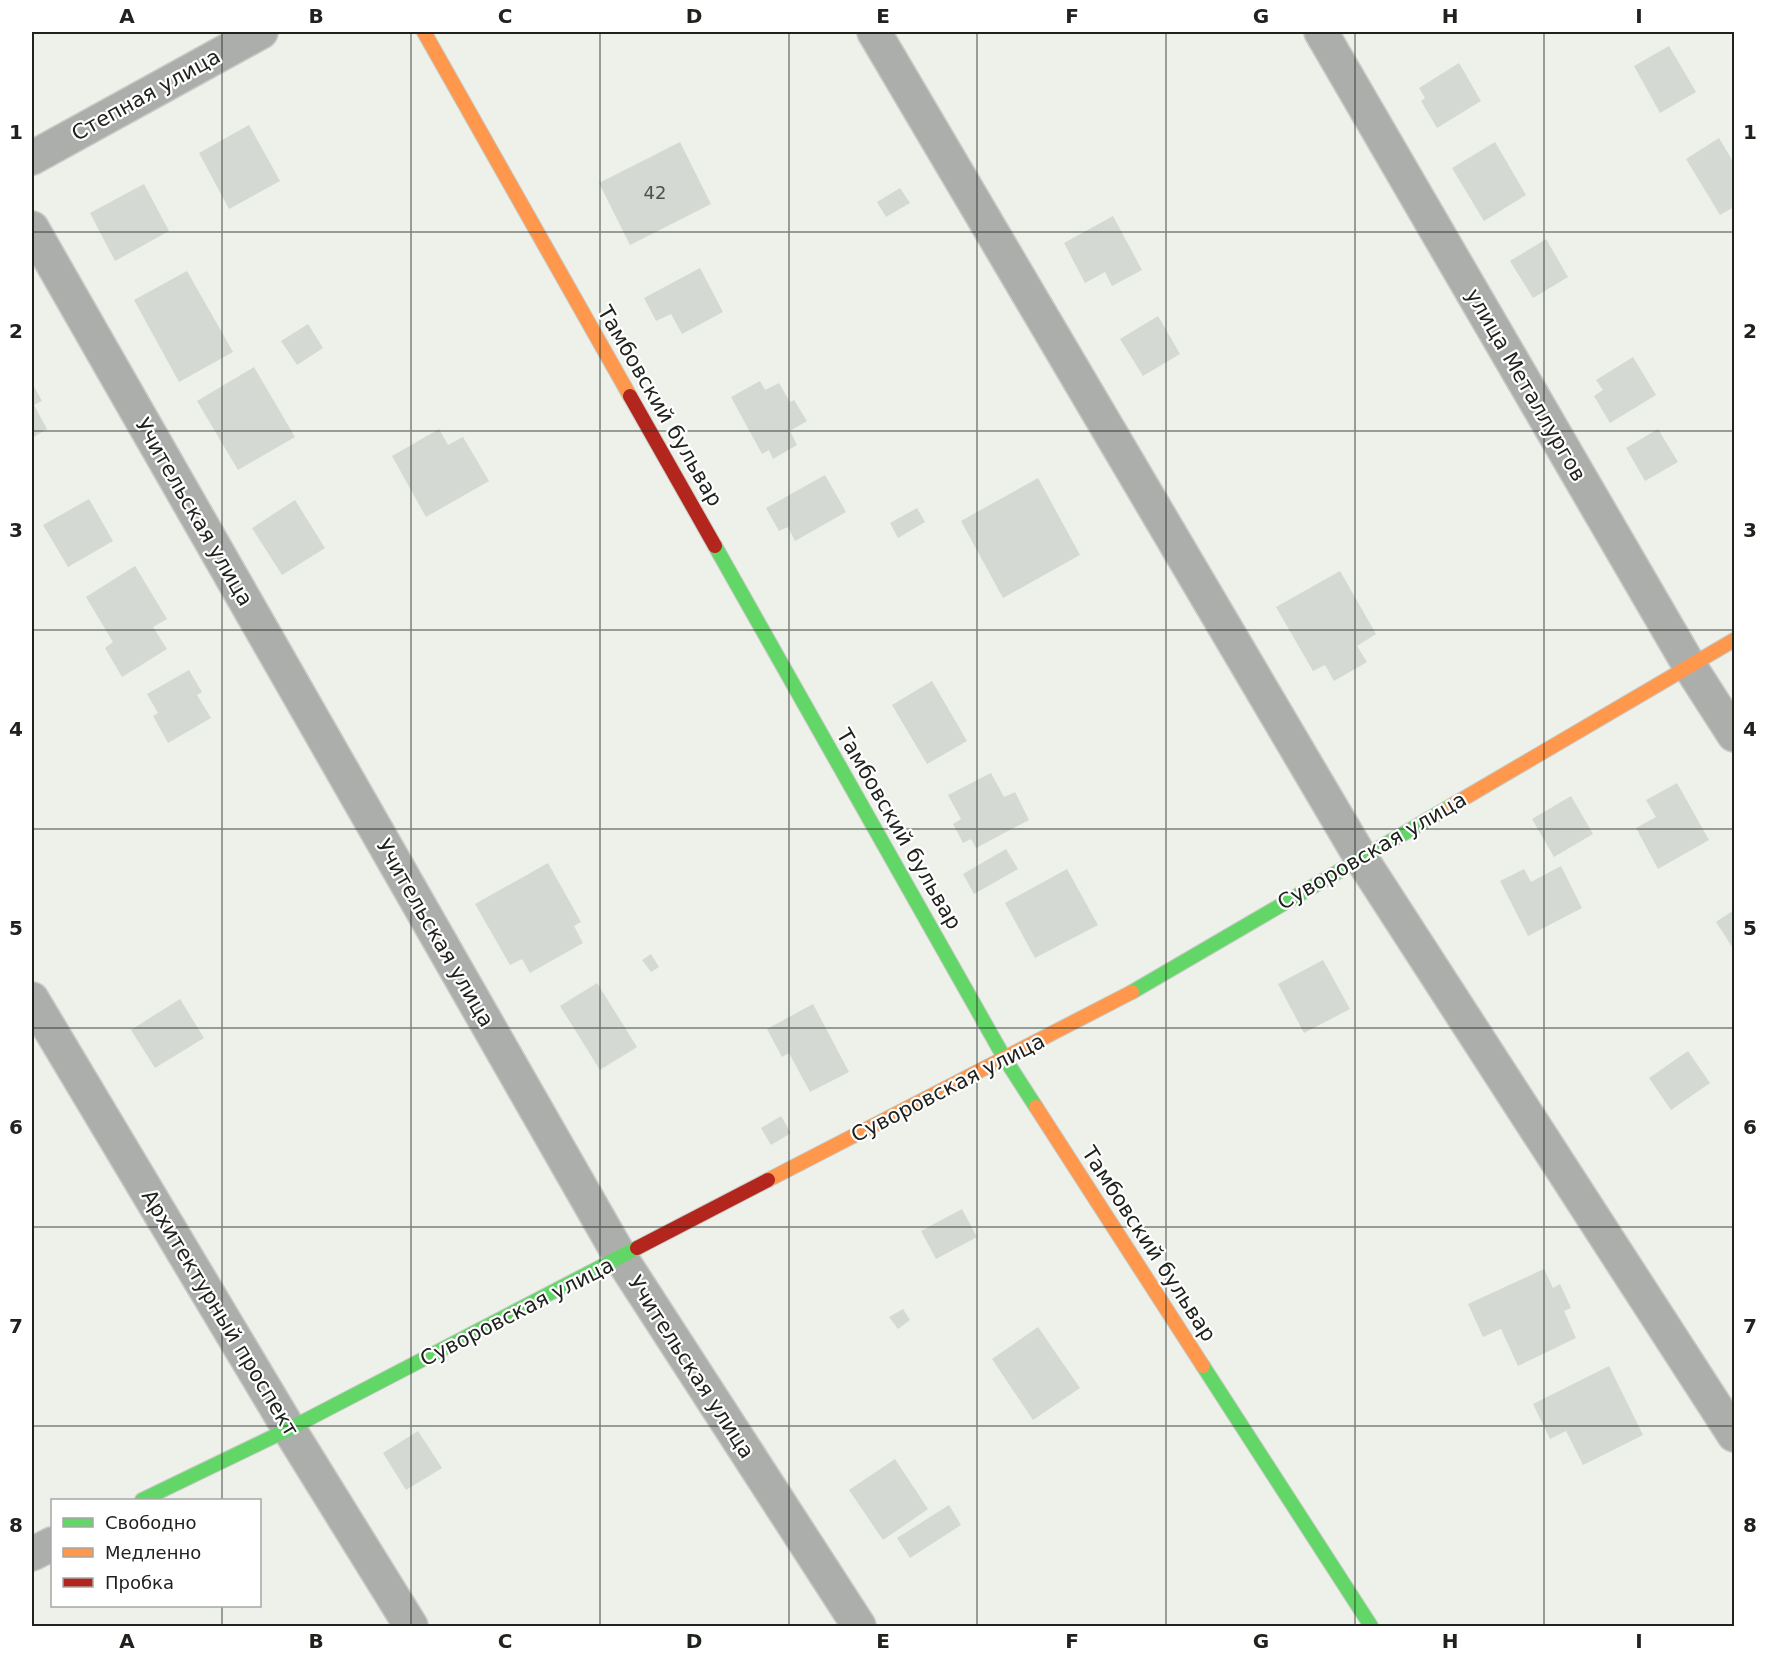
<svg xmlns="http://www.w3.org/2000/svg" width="1766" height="1658" font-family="'DejaVu Sans',sans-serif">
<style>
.building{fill:#d5d9d3}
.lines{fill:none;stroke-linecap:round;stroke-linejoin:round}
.street-casing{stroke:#c8cbc6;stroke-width:36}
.fast-casing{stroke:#c8cbc6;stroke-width:16}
.slow-casing{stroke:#c8cbc6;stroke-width:16}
.jam-casing{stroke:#c8cbc6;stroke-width:16}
.street{stroke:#acaeac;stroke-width:33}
.fast{stroke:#63d668;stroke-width:14}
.slow{stroke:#ff974d;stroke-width:14}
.jam{stroke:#b3261e;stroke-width:14}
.grid{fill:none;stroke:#20221e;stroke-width:1.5;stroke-opacity:0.55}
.labels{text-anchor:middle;stroke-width:4.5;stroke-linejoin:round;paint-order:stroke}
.number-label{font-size:18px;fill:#4d504b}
.street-label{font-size:21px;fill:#20221e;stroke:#fff}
.neatline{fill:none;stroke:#20221e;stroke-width:2}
.grid-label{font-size:20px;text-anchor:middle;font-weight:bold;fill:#20221e}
</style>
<rect width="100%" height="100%" fill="#edf1ea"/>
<!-- building -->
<g class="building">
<path d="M1669 46 1696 92 1660 113 1634 66Z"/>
<path d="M1459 63 1481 101 1437 128 1421 101 1425 98 1419 88Z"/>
<path d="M249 125 280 181 229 209 199 153Z"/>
<path d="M1719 138 1732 160 1734 159V207L1720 215 1686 159Z"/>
<path d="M680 142 711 204 630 245 599 183Z"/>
<path d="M1495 142 1526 195 1484 221 1452 168Z"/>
<path d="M144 184 169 231 115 261 90 213Z"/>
<path d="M900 188 910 203 886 217 877 202Z"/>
<path d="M1113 216 1142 270 1112 286 1105 272 1085 283 1064 243Z"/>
<path d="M1546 239 1568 277 1533 298 1510 261Z"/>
<path d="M700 268 723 312 682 334 671 314 656 321 644 298Z"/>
<path d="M187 271 233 352 179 382 134 300Z"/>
<path d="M1158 316 1180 354 1143 376 1120 339Z"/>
<path d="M308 324 323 348 297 365 281 341Z"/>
<path d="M1633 357 1656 395 1610 423 1594 396 1603 390 1596 380Z"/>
<path d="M254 367 295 437 238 470 197 401Z"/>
<path d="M760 381 765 390 779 383 790 402 794 400 807 421 790 431 797 445 773 459 769 450 762 454 731 397Z"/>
<path d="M32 383 42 401 34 405 47 429 32 438Z"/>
<path d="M439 429 448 445 463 437 489 481 426 517 392 456Z"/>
<path d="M1658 429 1678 462 1645 481 1626 448Z"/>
<path d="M825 475 846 512 795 541 788 527 779 531 766 508Z"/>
<path d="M1038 478 1080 555 1003 598 961 521Z"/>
<path d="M89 499 113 541 68 567 43 525Z"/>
<path d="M295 500 325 548 282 575 252 528Z"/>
<path d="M917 508 925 522 898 538 890 523Z"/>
<path d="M135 566 167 619 153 627 167 649 122 677 105 648 113 642 86 597Z"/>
<path d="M1340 571 1376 634 1357 646 1367 662 1334 681 1325 665 1313 671 1276 607Z"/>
<path d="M189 670 202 692 197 695 211 718 168 743 153 716 158 713 147 694Z"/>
<path d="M932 681 967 741 927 764 892 705Z"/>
<path d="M991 773 1004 797 1015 792 1029 820 976 848 971 839 963 843 953 824 961 819 948 795Z"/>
<path d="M1677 783 1709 840 1658 869 1636 828 1656 817 1646 800Z"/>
<path d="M1571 796 1593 834 1554 857 1532 819Z"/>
<path d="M1006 849 1018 869 974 894 963 874Z"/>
<path d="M548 863 581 922 574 926 583 943 530 973 522 959 510 965 475 904Z"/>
<path d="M1561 866 1582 908 1528 936 1500 881 1524 869 1531 882Z"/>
<path d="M1067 869 1098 925 1035 958 1005 903Z"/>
<path d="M1734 910V950L1716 922Z"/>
<path d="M651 954 659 967 651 972 642 960Z"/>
<path d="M1323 960 1350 1009 1304 1033 1278 984Z"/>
<path d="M597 983 637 1047 600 1070 560 1006Z"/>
<path d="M180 999 204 1038 155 1068 131 1030Z"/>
<path d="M813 1004 849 1072 810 1092 789 1053 782 1057 767 1029Z"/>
<path d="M1688 1051 1710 1083 1671 1110 1649 1078Z"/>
<path d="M781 1116 791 1133 771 1145 761 1128Z"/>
<path d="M962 1209 977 1237 936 1259 921 1231Z"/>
<path d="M1544 1269 1553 1288 1560 1284 1571 1308 1564 1311 1576 1338 1518 1366 1501 1329 1483 1337 1468 1304Z"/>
<path d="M903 1309 910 1320 898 1329 889 1317Z"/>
<path d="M1038 1327 1080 1388 1033 1420 992 1359Z"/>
<path d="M1609 1366 1643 1435 1583 1465 1566 1431 1550 1439 1533 1404Z"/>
<path d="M418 1431 442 1468 406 1490 383 1453Z"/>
<path d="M895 1459 928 1509 883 1540 849 1490Z"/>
<path d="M949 1505 961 1525 910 1558 897 1538Z"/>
</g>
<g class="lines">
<!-- street casing -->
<g class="street-casing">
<g id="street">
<path d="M874 32 1361 858 1734 1435"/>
<path d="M1321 32 1689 665 1734 735"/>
<path d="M32 158 261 32"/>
<path d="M32 228 621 1258 859 1626"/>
<path d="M32 999 289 1429 411 1626"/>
<path d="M32 1554 52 1544"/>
</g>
</g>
<!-- fast casing -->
<g class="fast-casing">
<g id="fast">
<path d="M715 546 1005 1059 1036 1107"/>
<path d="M1132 992 1451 806"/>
<path d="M1203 1366 1371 1626"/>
<path d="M142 1500 289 1429 637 1248"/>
</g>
</g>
<!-- slow casing -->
<g class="slow-casing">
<g id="slow">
<path d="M424 32 630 396"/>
<path d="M1451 806 1734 640"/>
<path d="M1036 1107 1203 1366"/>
<path d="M768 1180 1132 992"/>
</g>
</g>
<!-- jam casing -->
<g class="jam-casing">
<g id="jam">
<path d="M630 396 715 546"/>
<path d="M637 1248 768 1180"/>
</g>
</g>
<!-- street -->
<use href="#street" class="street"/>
<!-- fast -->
<use href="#fast" class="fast"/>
<!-- slow -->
<use href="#slow" class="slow"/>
<!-- jam -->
<use href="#jam" class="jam"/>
</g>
<!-- grid -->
<path class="grid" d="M222 32V1500M411 32V1626M600 32V1626M789 32V1626M977 32V1626M1166 32V1626M1355 32V1626M1544 32V1626M32 232H1734M32 431H1734M32 630H1734M32 829H1734M32 1028H1734M32 1227H1734M32 1426H1734M222 1606V1626"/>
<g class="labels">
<!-- number labels -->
<g class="number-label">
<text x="655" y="199">42</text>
</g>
<!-- street labels -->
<g class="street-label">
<text transform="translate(146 95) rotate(-29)" y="7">Степная улица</text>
<text transform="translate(1526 385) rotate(60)" y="7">улица Металлургов</text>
<text transform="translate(660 406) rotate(60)" y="7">Тамбовский бульвар</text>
<text transform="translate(194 512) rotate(60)" y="7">Учительская улица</text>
<text transform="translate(899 829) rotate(60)" y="7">Тамбовский бульвар</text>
<text transform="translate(1372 851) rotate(-30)" y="7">Суворовская улица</text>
<text transform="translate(435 933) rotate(60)" y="7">Учительская улица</text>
<text transform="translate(948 1088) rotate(-27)" y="7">Суворовская улица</text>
<text transform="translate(1149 1244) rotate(57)" y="7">Тамбовский бульвар</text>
<text transform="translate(517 1312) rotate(-27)" y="7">Суворовская улица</text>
<text transform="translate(220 1313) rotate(59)" y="7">Архитектурный проспект</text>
<text transform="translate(691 1367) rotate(57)" y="7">Учительская улица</text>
</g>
</g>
<!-- border -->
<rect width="1766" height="1658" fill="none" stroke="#ffffff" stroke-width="66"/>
<!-- legend -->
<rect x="51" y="1499" width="210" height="108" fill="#ffffff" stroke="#a6a7a5" stroke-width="1.5"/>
<rect x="63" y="1518" width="30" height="9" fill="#63d668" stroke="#a6a7a5" stroke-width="1.5"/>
<text x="105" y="1529" font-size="18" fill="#20221e">Свободно</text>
<rect x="63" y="1548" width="30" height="9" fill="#ff974d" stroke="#a6a7a5" stroke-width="1.5"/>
<text x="105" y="1559" font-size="18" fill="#20221e">Медленно</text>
<rect x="63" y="1578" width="30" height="9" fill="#b3261e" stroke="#a6a7a5" stroke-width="1.5"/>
<text x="105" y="1589" font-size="18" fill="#20221e">Пробка</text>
<rect x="33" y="33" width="1700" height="1592" class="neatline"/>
<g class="grid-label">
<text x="127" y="23">A</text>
<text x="316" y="23">B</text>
<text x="505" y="23">C</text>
<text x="694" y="23">D</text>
<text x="883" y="23">E</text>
<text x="1072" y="23">F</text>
<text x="1261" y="23">G</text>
<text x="1450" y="23">H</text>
<text x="1639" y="23">I</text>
<text x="16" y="139">1</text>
<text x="1750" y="139">1</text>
<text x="16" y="338">2</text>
<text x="1750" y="338">2</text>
<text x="16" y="537">3</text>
<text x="1750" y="537">3</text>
<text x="16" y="736">4</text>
<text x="1750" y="736">4</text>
<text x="16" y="935">5</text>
<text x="1750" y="935">5</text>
<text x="16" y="1134">6</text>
<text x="1750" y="1134">6</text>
<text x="16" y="1333">7</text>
<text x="1750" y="1333">7</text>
<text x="16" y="1532">8</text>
<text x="1750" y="1532">8</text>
<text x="127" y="1648">A</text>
<text x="316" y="1648">B</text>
<text x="505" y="1648">C</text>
<text x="694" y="1648">D</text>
<text x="883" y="1648">E</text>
<text x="1072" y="1648">F</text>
<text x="1261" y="1648">G</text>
<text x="1450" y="1648">H</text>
<text x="1639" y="1648">I</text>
</g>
</svg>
